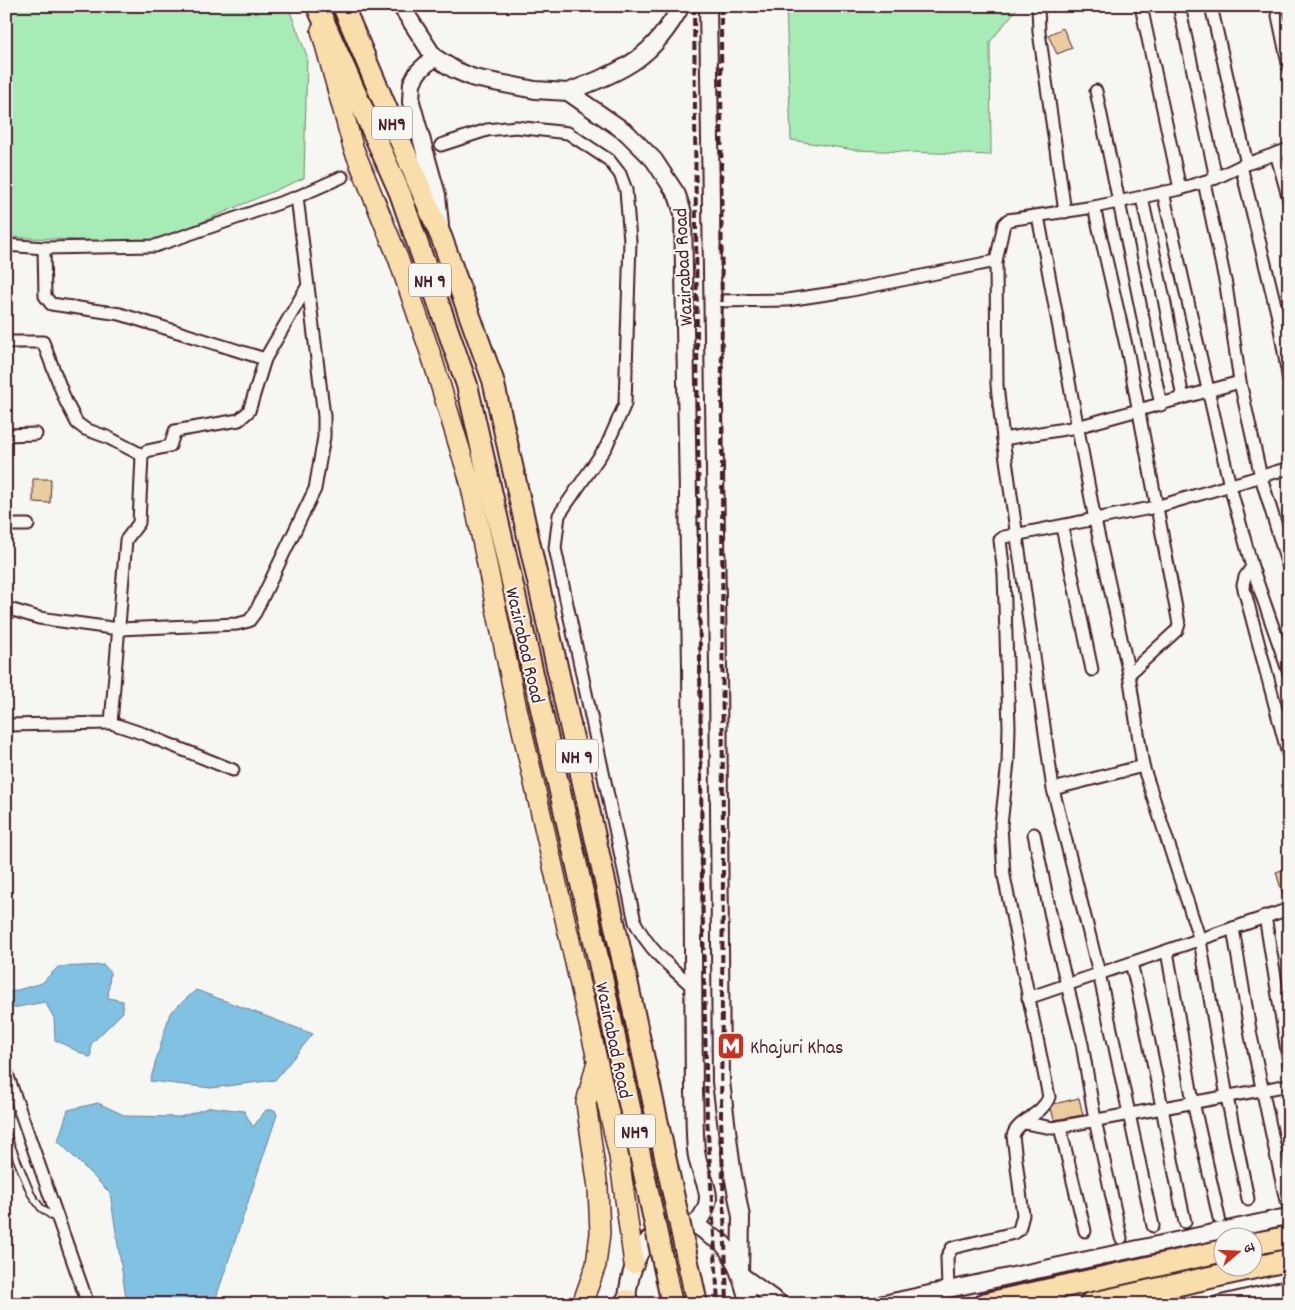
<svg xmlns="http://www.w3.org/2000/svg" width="1295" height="1310" font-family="Dekko,'Playpen Sans Deva',sans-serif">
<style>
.green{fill:#a7ebb6;stroke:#788570}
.water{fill:#81c1e1;stroke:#6b8098}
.building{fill:#ebcc9e;stroke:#4a1f2b}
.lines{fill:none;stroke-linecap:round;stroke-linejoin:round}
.minor-tunnel{stroke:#d4cbca;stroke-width:11;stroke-dasharray:11 5.5;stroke-linecap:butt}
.service-casing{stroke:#4a1f2b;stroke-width:9}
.minor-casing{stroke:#4a1f2b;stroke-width:15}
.tertiary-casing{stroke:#4a1f2b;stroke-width:19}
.secondary-casing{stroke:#4a1f2b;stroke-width:20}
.primary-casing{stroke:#4a1f2b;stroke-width:22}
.trunk-casing{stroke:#4a1f2b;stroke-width:24}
.motorway-casing{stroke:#4a1f2b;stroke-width:25}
.service{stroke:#f6f6f2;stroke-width:5.5}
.minor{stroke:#f6f6f2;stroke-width:11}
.tertiary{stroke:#f6f6f2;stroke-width:15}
.secondary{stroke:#f6f6f2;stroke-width:16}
.primary{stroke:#f9deab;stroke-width:19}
.trunk{stroke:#f9deab;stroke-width:20}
.motorway{stroke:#f9deab;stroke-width:21}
.rail{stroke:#4a1f2b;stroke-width:4;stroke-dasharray:8 4;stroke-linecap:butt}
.trunk-bridge-casing{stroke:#4a1f2b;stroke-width:24;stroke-linecap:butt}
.trunk-bridge{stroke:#f9deab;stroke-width:20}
.labels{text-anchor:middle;stroke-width:4;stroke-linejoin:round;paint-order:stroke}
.shield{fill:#f6f6f2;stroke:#7e6067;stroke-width:1}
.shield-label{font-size:19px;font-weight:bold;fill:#4a1f2b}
.street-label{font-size:20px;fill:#4a1f2b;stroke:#f6f6f2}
.poi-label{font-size:20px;fill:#4a1f2b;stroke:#f6f6f2;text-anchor:start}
</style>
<rect width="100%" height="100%" fill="#f6f6f2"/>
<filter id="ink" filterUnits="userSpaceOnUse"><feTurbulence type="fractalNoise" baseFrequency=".02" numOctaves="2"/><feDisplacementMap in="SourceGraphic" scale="10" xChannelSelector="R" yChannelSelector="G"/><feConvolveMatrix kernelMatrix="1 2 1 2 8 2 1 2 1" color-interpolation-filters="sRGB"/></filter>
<g filter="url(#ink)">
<!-- green -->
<g class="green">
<path d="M6 6H288L307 56 304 178 153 243 6 237Z"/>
<path d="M786 6H1019L990 42 991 155 855 150 791 140Z"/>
</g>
<!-- water -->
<g class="water">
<path d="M104 965 110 972 108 998 123 1001V1012L91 1044V1058L55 1040 54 1018 45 1002 12 1008 7 993 42 983 58 967Z"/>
<path d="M196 990 313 1034 275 1080 211 1088 150 1081 170 1013Z"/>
<path d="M98 1103 126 1116 180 1117 211 1107 244 1111 253 1127 266 1110H275L277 1115 214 1304H127L110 1193 58 1141 68 1110Z"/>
</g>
<!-- building -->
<g class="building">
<path d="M1063 28 1072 48 1057 54 1048 35Z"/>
<path d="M33 479H51L50 503 33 502Z"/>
<path d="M1289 868V902H1285L1276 872Z"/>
<path d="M1079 1098 1083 1115 1054 1120 1051 1108 1054 1104Z"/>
</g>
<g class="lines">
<!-- minor-tunnel -->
<path class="minor-tunnel" d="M342 177 441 145"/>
<!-- service casing -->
<g class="service-casing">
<path id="service" d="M6 1133 31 1194 41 1208 57 1220"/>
</g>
<!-- minor casing -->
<g class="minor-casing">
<g id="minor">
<path d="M1038 6 1039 32 1065 212"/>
<path d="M1141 6 1180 189"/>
<path d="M1179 6 1216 178"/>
<path d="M1211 6 1247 164"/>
<path d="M1276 6 1289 68"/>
<path d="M1096 91 1161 405"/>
<path d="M441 145 487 130 516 127 568 133 609 160 620 174 626 190 630 241 625 404 606 447 559 515 555 548 635 922C649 950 670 967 693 987"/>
<path d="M1276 153 1289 200"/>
<path d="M1241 166 1278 317 1289 381"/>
<path d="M1204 182 1226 285 1240 382 1261 477 1289 569"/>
<path d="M1163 192 1230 486 1252 567 1245 577 1243 585 1289 758"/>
<path d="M1142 198 1164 299 1183 398"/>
<path d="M1094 207 1128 354 1179 624 1177 630 1129 674"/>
<path d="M1038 216 1095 520 1129 674 1143 766 1200 940 1227 1097 1248 1199"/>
<path d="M6 245 44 248 155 246 297 197 342 177"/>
<path d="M44 248 45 296 51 304 120 314 265 359"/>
<path d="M712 301 787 300 847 291 996 261"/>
<path d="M6 342H43L66 402 77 423 85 429 107 437 142 455"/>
<path d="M6 435 36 434"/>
<path d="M1003 439 1077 427 1240 382"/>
<path d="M6 525H28"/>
<path d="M1062 527 1092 670"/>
<path d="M1252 567 1289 673"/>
<path d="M6 608 39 618 119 629 237 624 249 621 255 613 315 489 324 437V416L297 197"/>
<path d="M111 723 144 734 233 770"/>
<path d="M6 725 111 723 126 540 139 523 142 455 147 451 170 446 175 431 239 420 249 411 265 359 307 287"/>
<path d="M1053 789 1143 766"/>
<path d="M1034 834 1056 941 1082 1044 1095 1120 1121 1238"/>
<path d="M1265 916 1289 1063"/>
<path d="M1233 928 1251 1036 1286 1201"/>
<path d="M1167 951 1193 1102 1219 1218"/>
<path d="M1131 963C1153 1049 1166 1136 1185 1222"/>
<path d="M1028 998 1289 909"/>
<path d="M6 1071 88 1304"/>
<path d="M1025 1123 1053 1128 1289 1085"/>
<path d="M1060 1127 1085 1231"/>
<path d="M1153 1226 1099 973 1053 789 1003 439 997 385 996 261 1004 224 1008 220 1094 207 1180 189 1216 178 1241 166 1289 149"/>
<path d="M948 1290 947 1257 952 1248 1014 1233 1019 1230 1023 1215 1013 1136C1017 1120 1042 1116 1049 1097L1004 876 1001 825 1008 762 1009 727 1004 574 1000 540 1004 537 1156 507 1289 468"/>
</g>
</g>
<!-- tertiary casing -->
<g class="tertiary-casing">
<g id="tertiary">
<path d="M740 1274 781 1304"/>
<path d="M881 1304 1289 1216"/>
<path d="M1219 1304 1289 1288"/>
</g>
</g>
<!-- secondary casing -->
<g class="secondary-casing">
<g id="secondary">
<path d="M401 6 434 57 455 70 474 78 535 90 568 92 627 133 654 160 677 195 683 213 691 665 694 1092C695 1111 694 1131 696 1150 699 1183 722 1194 695 1225"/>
<path d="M708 6 718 667 721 1082 732 1169 741 1217 740 1274"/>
<path d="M434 57 418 72 412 83 411 102 437 195 440 225"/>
<path d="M568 92C623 70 651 61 681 6"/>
<path d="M627 1304C627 1268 649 1213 694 1225 700 1227 706 1232 710 1236 714 1238 720 1241 723 1244 736 1257 744 1286 749 1304"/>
</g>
</g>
<!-- primary casing -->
<g class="primary-casing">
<g id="primary">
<path d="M321 30 353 147 398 258 433 361 470 482 514 695 619 1156 634 1264"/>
<path d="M582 1304 596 1265 600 1233 598 1188 586 1103 596 1065"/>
</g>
</g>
<!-- trunk casing -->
<g class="trunk-casing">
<g id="trunk">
<path d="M317 6 400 193 467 385 598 958"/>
<path d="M343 6 442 239 493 380 621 953"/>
<path d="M624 1304 627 1300"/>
</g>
</g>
<!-- motorway casing -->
<g class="motorway-casing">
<g id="motorway">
<path d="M1252 1244 1289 1237"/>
<path d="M985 1304 1222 1251"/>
<path d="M1090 1304 1289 1260"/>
</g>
</g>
<!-- service -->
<use href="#service" class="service"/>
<!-- minor -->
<use href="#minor" class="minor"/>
<!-- tertiary -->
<use href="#tertiary" class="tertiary"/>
<!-- secondary -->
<use href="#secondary" class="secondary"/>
<!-- primary -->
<use href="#primary" class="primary"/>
<!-- trunk -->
<use href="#trunk" class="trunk"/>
<!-- motorway -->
<use href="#motorway" class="motorway"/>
<!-- rail -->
<g class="rail">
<path d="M694 6 702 879 707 1116 718 1304"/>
<path d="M721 6 723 878 721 1117 727 1304"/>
</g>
<!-- trunk-bridge casing -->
<g class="trunk-bridge-casing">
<g id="trunk-bridge">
<path d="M621 953 697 1304"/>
<path d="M598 958 672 1304"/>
</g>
</g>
<!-- trunk-bridge -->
<use href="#trunk-bridge" class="trunk-bridge"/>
</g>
</g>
<!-- icons -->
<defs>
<g id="metro-square" transform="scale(1.4375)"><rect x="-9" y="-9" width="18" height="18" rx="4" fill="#c8321e" stroke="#f6f6f2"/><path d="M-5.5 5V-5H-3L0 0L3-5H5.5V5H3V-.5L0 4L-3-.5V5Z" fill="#fff"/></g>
</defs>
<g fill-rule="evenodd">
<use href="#metro-square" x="731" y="1046"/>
</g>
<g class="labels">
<!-- shield labels -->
<g class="shield">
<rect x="372" y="106.5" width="40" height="33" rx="4"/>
<rect x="409" y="263.5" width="42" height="33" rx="4"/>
<rect x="556" y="739.5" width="42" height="33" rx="4"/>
<rect x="615" y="1114.5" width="40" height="33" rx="4"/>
</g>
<g class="shield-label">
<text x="392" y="130">NH9</text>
<text x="430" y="287">NH 9</text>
<text x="577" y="763">NH 9</text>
<text x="635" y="1138">NH9</text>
</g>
<!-- street labels -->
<g class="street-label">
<text transform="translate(682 267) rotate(-93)" y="7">Wazirabad Road</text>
<text transform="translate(526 645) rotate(77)" y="7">Wazirabad Road</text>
<text transform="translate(615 1040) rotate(78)" y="7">Wazirabad Road</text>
</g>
<!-- poi labels -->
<g class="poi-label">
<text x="750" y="1053">Khajuri Khas</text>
</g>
</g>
<!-- margin -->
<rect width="1295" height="1310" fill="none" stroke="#f6f6f2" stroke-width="25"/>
<rect x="12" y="12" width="1270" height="1285" fill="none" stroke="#4a1f2b" stroke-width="2" filter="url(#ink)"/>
<!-- north arrow -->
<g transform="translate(1238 1252) rotate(71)"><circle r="24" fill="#f6f6f2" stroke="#b1a0a2"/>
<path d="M0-4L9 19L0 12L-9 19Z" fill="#c8321e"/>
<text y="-8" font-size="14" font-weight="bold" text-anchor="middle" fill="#4a1f2b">उ</text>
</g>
</svg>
